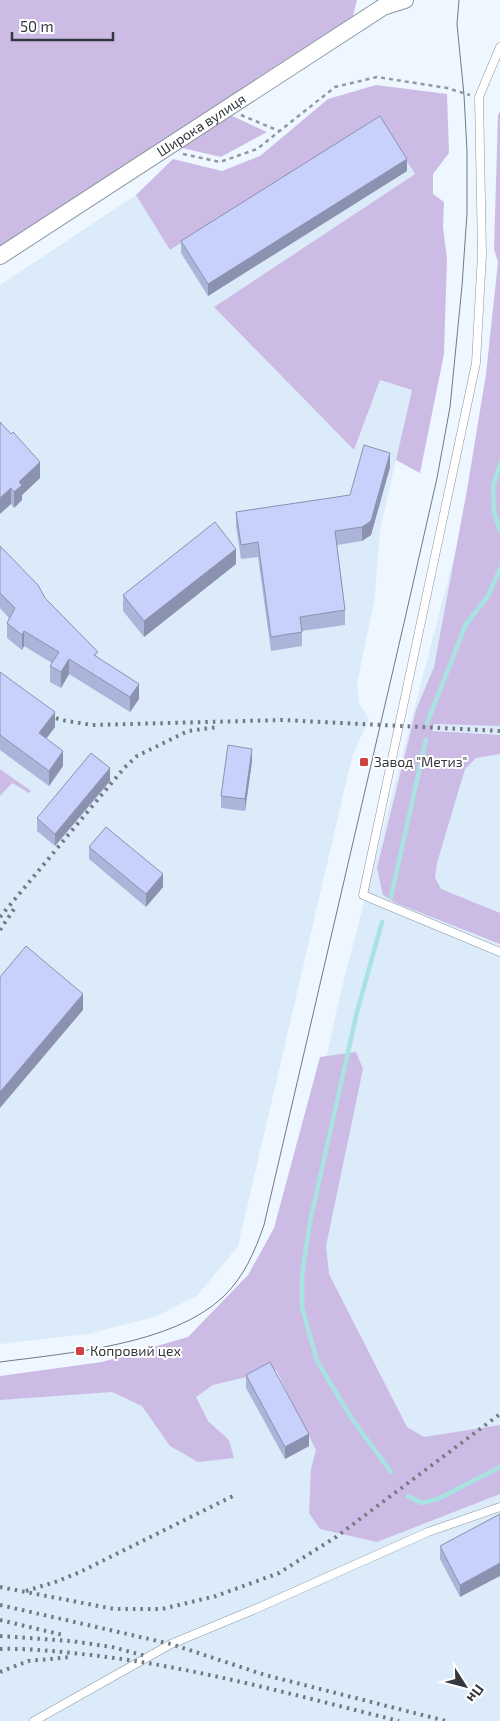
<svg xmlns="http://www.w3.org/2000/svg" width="500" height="1721" font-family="'Exo 2',sans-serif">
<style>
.built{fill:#dcebfa}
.green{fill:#ccbce5}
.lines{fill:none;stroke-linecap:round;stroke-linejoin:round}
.stream{stroke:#a8e3e2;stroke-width:4.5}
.lane-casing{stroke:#8a96a3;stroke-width:9}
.street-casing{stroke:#8a96a3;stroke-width:18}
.path{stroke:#90979e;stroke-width:2.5;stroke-dasharray:4 4;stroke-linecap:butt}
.lane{stroke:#fff;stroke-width:8}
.street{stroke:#fff;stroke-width:16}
.tram{stroke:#72797f;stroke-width:1}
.rail{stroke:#72797f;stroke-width:4;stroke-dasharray:2.5 5;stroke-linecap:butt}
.wall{fill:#abb4d9}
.shaded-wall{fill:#8b92b0}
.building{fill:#c7d1fc;stroke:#8b92b0}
.poi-dot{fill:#d04144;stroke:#fff;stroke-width:2}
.labels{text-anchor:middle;stroke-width:4;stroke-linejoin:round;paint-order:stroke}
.street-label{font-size:14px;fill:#32383d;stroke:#fff}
.poi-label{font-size:14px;fill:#32383d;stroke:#fff;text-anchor:start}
</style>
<rect width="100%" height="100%" fill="#eef6ff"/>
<!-- built -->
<g class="built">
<path d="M379 118 416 173 214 307 354 449 380 380 412 390 380 530 375 597 357 684 359 703 369 719 352 757 238 1246 198 1295 155 1317 88 1334 0 1344V285L136 195 171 250Z"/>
<path d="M500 380V1721H0V1390L210 1362 272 1303 341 991Z"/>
</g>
<!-- green -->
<g class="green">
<path d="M0 0H357L352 20 0 250Z"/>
<path d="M376 85 447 94 449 153 433 174V194L444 202 443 227 447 259 444 354 420 473 396 460 412 390 380 380 354 450 214 307 415 174 379 118 170 250 136 195 173 159 222 171 260 156 328 99Z"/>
<path d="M500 111V726L434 724 432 731 500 735V754L476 758 465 769 437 863 435 878 441 889 500 913V944L396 903 383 895 377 868 416 710 434 667 467 490 486 374 498 262 494 249 498 115Z"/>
<path d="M228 114 267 132 221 157 178 147Z"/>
<path d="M0 769 31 791 29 793 12 783 0 796Z"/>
<path d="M356 1052 363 1069 326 1246 329 1274 407 1427 424 1437 500 1425V1494L377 1542 320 1529 309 1513 311 1469 316 1450 276 1370 213 1385 196 1397 208 1421 229 1440 234 1458 198 1462 170 1446 142 1406 112 1392 0 1400V1376L102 1362 188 1337 248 1275 274 1228 320 1057Z"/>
</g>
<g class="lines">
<!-- stream -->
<g class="stream">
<path d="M500 464 493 487 494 511 500 531"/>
<path d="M427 723 466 624 488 596 500 569"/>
<path d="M391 897 426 740"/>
<path d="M382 922 357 1012 310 1222 302 1275V1307L317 1361 352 1419 391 1472"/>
<path d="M408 1496 421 1503 438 1499 500 1467"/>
</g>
<!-- lane casing -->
<g class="lane-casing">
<g id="lane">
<path d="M500 47 479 97 482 254 476 363 363 895 500 952"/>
<path d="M34 1721 171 1644 253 1610 428 1532 500 1507"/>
</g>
</g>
<!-- street casing -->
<g class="street-casing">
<g id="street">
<path id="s1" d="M0 256 383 7 405 0"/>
</g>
</g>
<!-- path -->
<g class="path">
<path d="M241 115 279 131"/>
<path d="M183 154 220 162 257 149 335 87 377 77 447 88 470 95"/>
</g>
<!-- lane -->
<use href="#lane" class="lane"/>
<!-- street -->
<use href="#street" class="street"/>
<!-- tram -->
<path class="tram" d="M0 1362C68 1353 172 1345 223 1297 244 1277 255 1251 264 1225L404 623 437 478 450 407 462 286 467 213V151L464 95 457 24 459 0"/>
<!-- rail -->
<g class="rail">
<path d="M42 713 61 720 92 725 283 720 500 731"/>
<path d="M0 917 124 768 137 756 188 731 218 727"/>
<path d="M0 930 14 909"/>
<path d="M0 1587 114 1609H162L216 1596 279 1573 336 1537 500 1414"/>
<path d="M26 1591 58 1581 80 1572 237 1494"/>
<path d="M0 1605 171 1644 265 1675 446 1721"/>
<path d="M0 1620 63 1635"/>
<path d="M0 1636 71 1641 112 1647 146 1656"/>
<path d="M0 1649C31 1648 60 1652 91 1655 195 1667 298 1696 399 1721"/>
<path d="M0 1672 28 1661 71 1657"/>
</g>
</g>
<!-- wall -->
<g class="wall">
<path d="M407 171 208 296 181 253V241Z"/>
<path d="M0 422 40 478 22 495V500L14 508 11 504Z"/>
<path d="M390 467 371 535 362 541 337 545 345 610V625L302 631V646L271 651 258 557 241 559 236 526V512L350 495Z"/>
<path d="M0 546 45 598 98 658 139 699 130 712 69 674 61 688 50 682V666L52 663 24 646 22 650 7 638V623L9 618 0 608Z"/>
<path d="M236 564 144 637 123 611V595Z"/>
<path d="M0 672 55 727 46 739 63 766 49 786 0 750Z"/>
<path d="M252 761 245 811 221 808V796Z"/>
<path d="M110 781 55 846 37 831V818Z"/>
<path d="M89 847 163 887 146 907 89 859Z"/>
<path d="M246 1375 309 1446 285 1459 246 1388Z"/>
<path d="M500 1514 460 1597 440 1559V1546Z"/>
</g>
<!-- shaded-wall -->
<g class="shaded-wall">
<path d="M407 159V171L208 296V284Z"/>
<path d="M390 453V467L371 535 362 541V527Z"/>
<path d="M40 462V478L22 495V500L14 508V492L19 482Z"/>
<path d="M11 488V504L0 514V498Z"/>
<path d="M236 549V564L144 637V621Z"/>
<path d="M24 631V646L22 650V635Z"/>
<path d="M69 659V674L61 688V672Z"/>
<path d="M139 684V699L130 712V697Z"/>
<path d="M55 712V727L39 748V733Z"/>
<path d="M252 749V761L245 811V799Z"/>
<path d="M63 751V766L49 786V771Z"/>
<path d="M110 768V781L55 846V834Z"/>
<path d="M163 874V887L146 907V894Z"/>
<path d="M83 994V1010L0 1108V1092Z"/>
<path d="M309 1434V1446L285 1459V1447Z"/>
<path d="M500 1563V1576L460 1597V1585Z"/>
</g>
<!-- building -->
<g class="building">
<path d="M380 116 407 159 208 284 181 241Z"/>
<path d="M0 422 11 434 13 432 40 462 19 482 22 485 14 492 11 488 0 498Z"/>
<path d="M364 445 390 453 371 521 362 527 335 531 345 610 300 617 302 632 271 637 258 542 241 545 236 512 350 495Z"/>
<path d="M215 522 236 549 144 621 123 595Z"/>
<path d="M0 546 38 585 45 598 98 652 94 655 139 684 130 697 69 659 61 672 50 666 59 652 24 631 22 635 7 623 15 608 0 593Z"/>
<path d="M0 672 55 712 39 733 63 751 49 771 0 735Z"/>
<path d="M228 745 252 749 245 799 221 796Z"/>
<path d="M91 753 110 768 55 834 37 818Z"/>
<path d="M106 827 163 874 146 894 89 847Z"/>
<path d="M26 946 83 994 0 1092V977Z"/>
<path d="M270 1362 309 1434 285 1447 246 1375Z"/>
<path d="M500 1514V1563L460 1585 440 1546Z"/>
</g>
<!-- markers -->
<g class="poi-dot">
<rect x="359" y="757" width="10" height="10" rx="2.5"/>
<rect x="75" y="1346" width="10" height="10" rx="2.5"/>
</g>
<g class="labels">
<!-- street labels -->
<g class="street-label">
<text dy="5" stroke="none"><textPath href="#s1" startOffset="240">Широка вулиця</textPath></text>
</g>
<!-- poi labels -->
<g class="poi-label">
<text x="374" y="767">Завод "Метиз"</text>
<text x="90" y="1356">Копровий цех</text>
</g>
</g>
<!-- north arrow -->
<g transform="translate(465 1686) rotate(126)" stroke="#ffffff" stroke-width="4" paint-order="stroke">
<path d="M0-4L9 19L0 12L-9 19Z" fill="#32383d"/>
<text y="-8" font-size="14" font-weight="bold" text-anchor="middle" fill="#32383d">Пн</text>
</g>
<!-- scale -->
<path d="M12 32v8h101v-8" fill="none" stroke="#32383d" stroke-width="2.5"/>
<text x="20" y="32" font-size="15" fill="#32383d" stroke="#ffffff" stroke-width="4" paint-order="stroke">50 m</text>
</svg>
